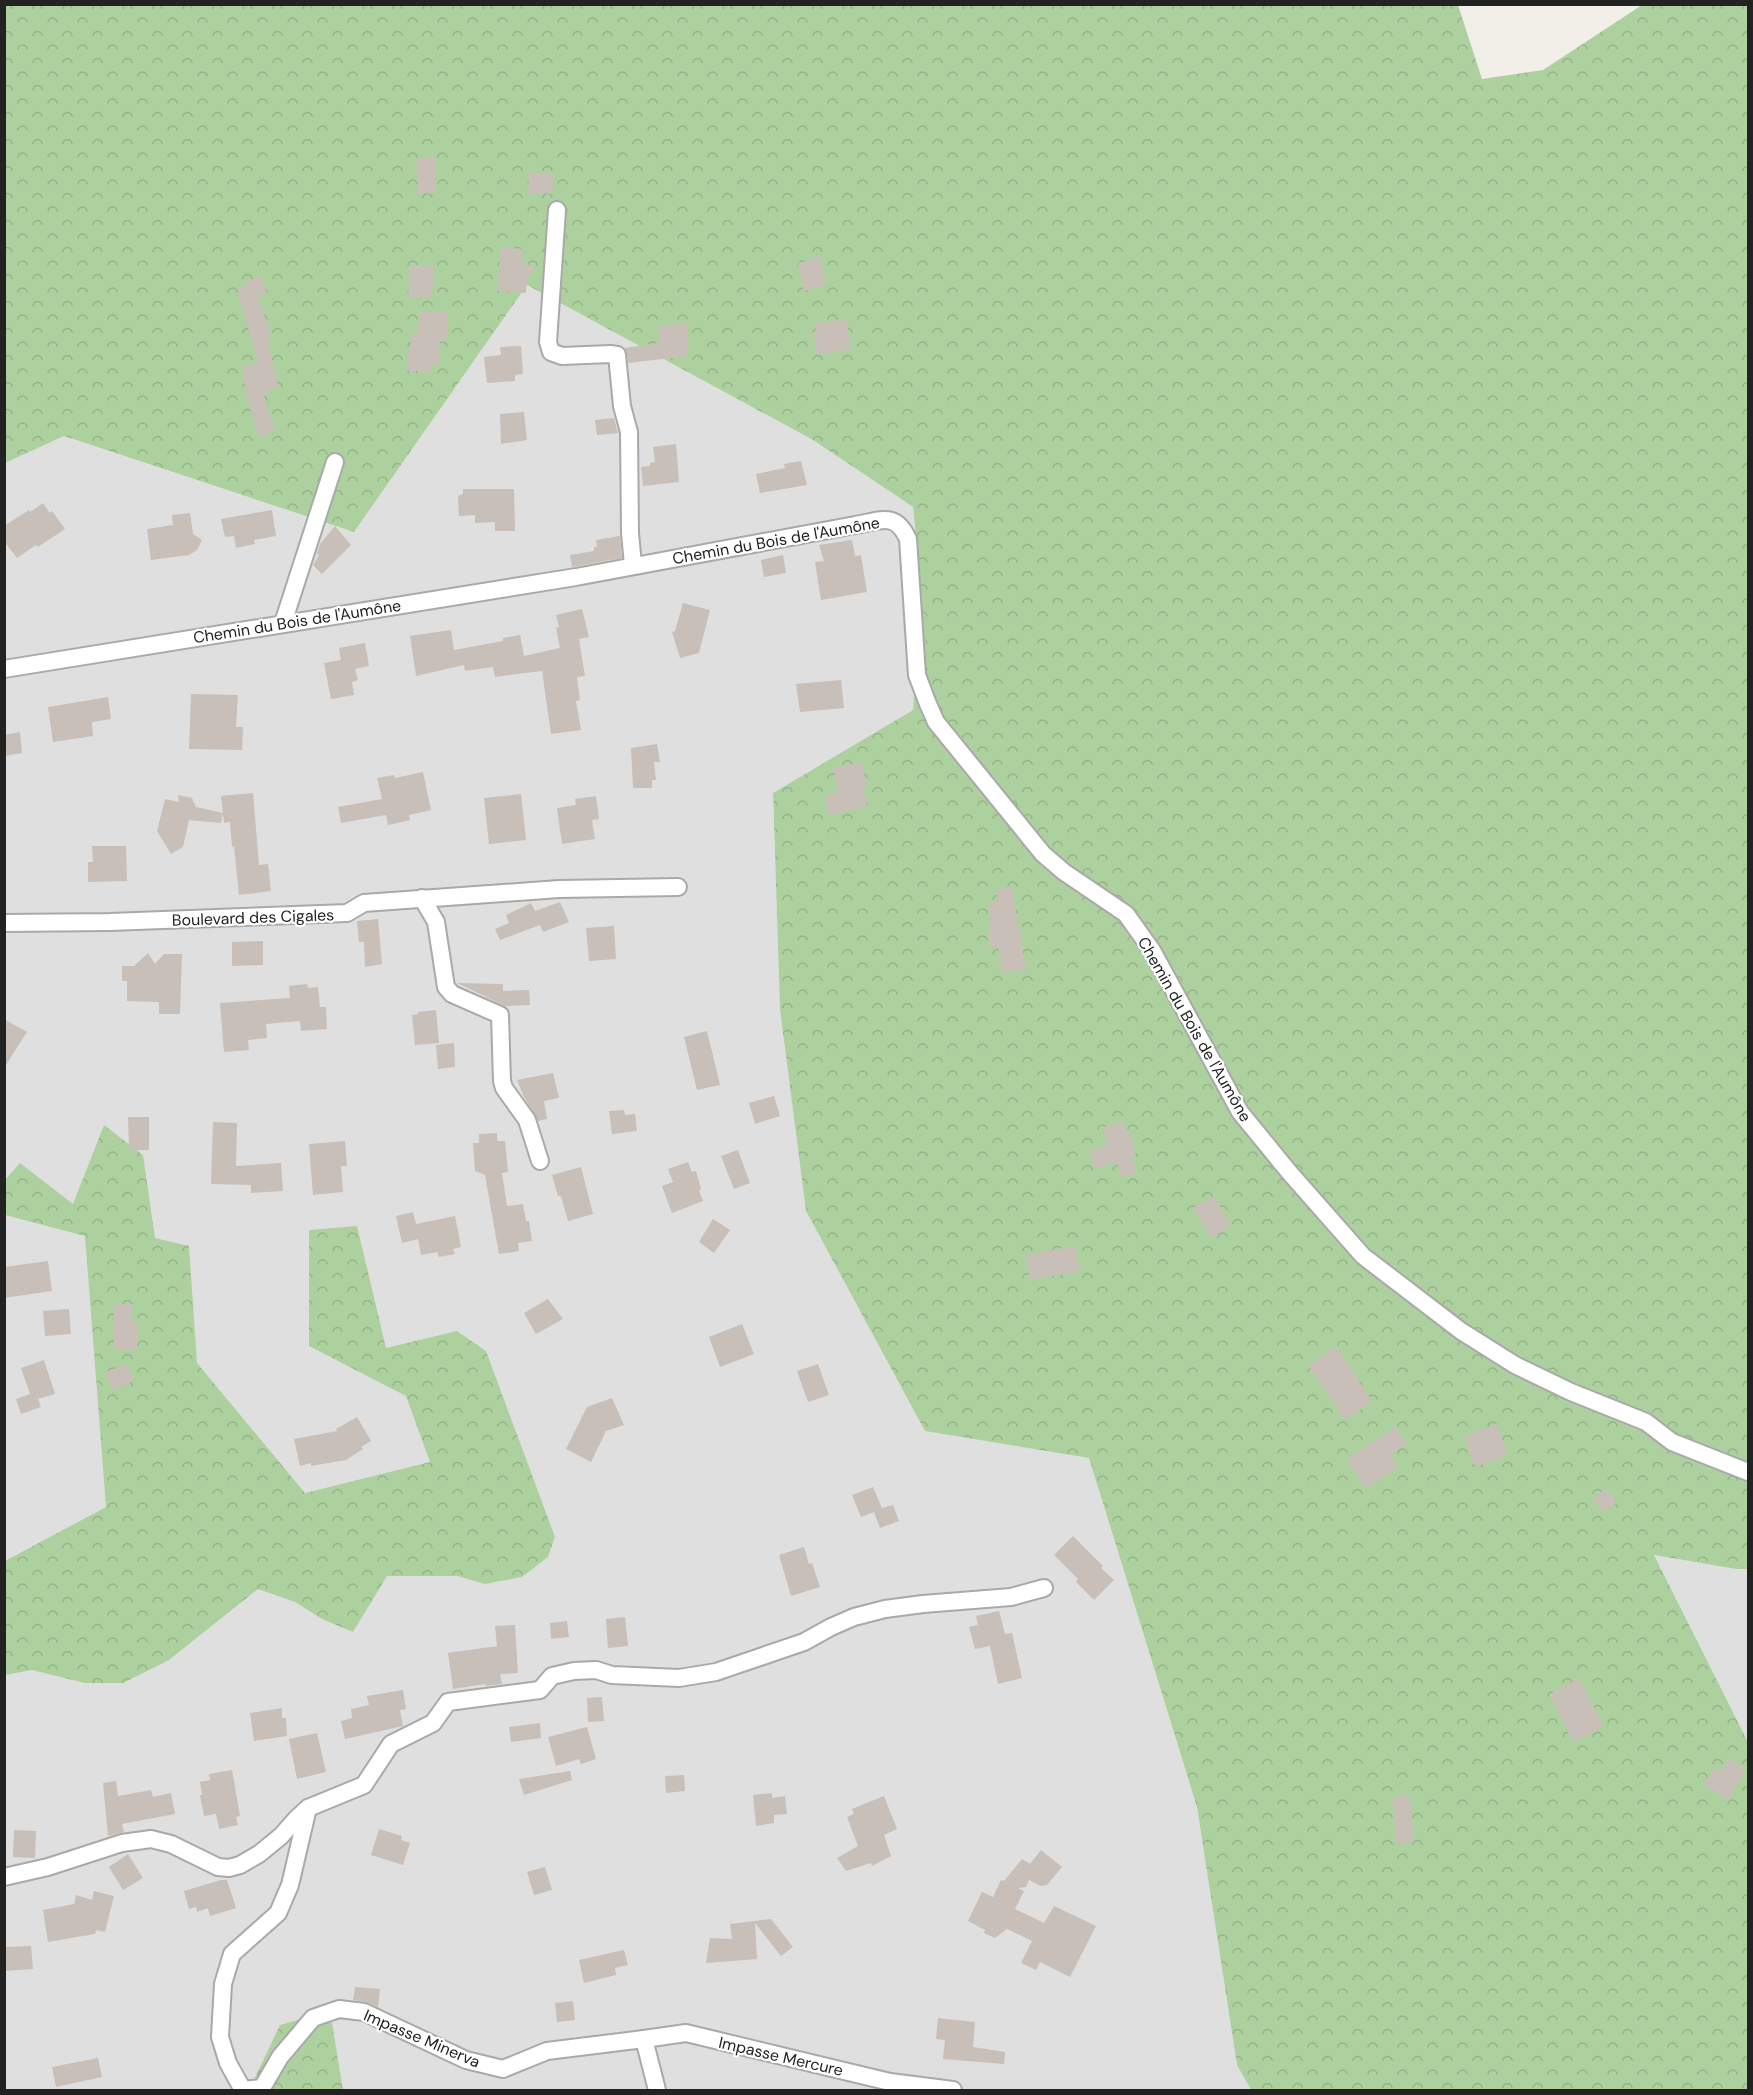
<svg xmlns="http://www.w3.org/2000/svg" width="1753" height="2095" font-family="'DM Sans',sans-serif">
<style>
.residential{fill:#e0dfdf}
.forest{fill:url(#forest-crowns)}
.building{fill:#c7bfb8}
.lines{fill:none;stroke-linecap:round;stroke-linejoin:round}
.street-casing{stroke:#a9a9a9;stroke-width:20}
.street{stroke:#fff;stroke-width:16}
.labels{text-anchor:middle;stroke-width:4.5;stroke-linejoin:round;paint-order:stroke}
.street-label{font-size:16px;fill:#222;stroke:#fff}
</style>
<defs>
<pattern id="forest-crowns" width="20" height="18" patternUnits="userSpaceOnUse" patternTransform="scale(1.5)"><rect width="20" height="18" fill="#add19e"/><path d="M2 6a3 3 0 1 1 6 0M12 15a3 3 0 1 1 6 0" fill="none" stroke="#95b388"/></pattern>
</defs>
<rect width="100%" height="100%" fill="#f2efe9"/>
<!-- residential -->
<g class="residential">
<path d="M527 285 813 440 913 507 921 587 913 710 773 793 780 1010 806 1211 925 1430 1089 1458 1197 1807 1237 2065 1251 2090H5L4 463 64 436 354 532Z"/>
<path d="M1654 1555 1736 1569H1748V1742Z"/>
</g>
<!-- forest -->
<g class="forest">
<path d="M4 5H1458L1482 79 1543 70 1642 5H1748V1569H1736L1654 1555 1748 1742V2090H1251L1237 2065 1197 1807 1089 1458 925 1431 806 1211 780 1010 773 793 913 710 921 587 913 507 813 440 527 285 354 532 64 436 5 463Z"/>
<path d="M104 1125 143 1155 155 1238 189 1246 197 1363 305 1493 430 1462 406 1396 309 1346V1230L357 1226 386 1348 457 1331 486 1351 555 1537 548 1557 522 1577 485 1584 457 1576H387L353 1632 322 1619 295 1602 258 1589 169 1660 123 1683H85L32 1670 5 1675V1561L106 1507 85 1236 5 1215V1180L20 1163 73 1204Z"/>
<path d="M308 2017 332 2023 343 2090H249L280 2025Z"/>
</g>
<!-- building -->
<g class="building">
<path d="M435 156V194L418 193 416 159Z"/>
<path d="M529 172 554 173 552 194 528 193Z"/>
<path d="M500 247 523 249 521 262 535 268 527 279 526 293 498 291Z"/>
<path d="M820 255 826 285 804 291 798 263 811 260Z"/>
<path d="M410 265 434 266 432 298 408 297Z"/>
<path d="M262 276 267 294 258 297 271 336 267 337 278 387 268 390 269 394 264 395 275 432 259 437 246 396 242 366 258 363 237 288 247 285 246 281Z"/>
<path d="M419 311 448 312 446 342 440 341 439 365 431 364V371H407L408 350H410L411 334 418 333Z"/>
<path d="M846 319 851 349 817 355 813 332 816 331 815 323Z"/>
<path d="M688 323V356L628 363 627 353 624 348 659 343 658 327Z"/>
<path d="M521 346 523 374 515 375V381L487 383 484 357 501 355 500 347Z"/>
<path d="M524 412 527 440 501 444 500 414Z"/>
<path d="M614 418 618 433 597 435 595 420Z"/>
<path d="M676 444 679 482 643 486 641 467 650 466V463L655 462 653 447Z"/>
<path d="M801 461 807 485 760 493 756 474 785 468 784 464Z"/>
<path d="M463 489H514L515 531H495V522L475 523V515L459 516 458 496 463 494Z"/>
<path d="M43 503 50 513 52 511 65 529 38 547 36 545 17 558 4 541V526L29 510 30 512Z"/>
<path d="M272 510 276 536 254 540 255 544 236 548 234 536 225 537 221 519Z"/>
<path d="M190 513 193 534 202 540 197 550 189 555 151 560 147 529 173 525 172 515Z"/>
<path d="M335 526 351 545 322 574 313 565 319 555 317 553 320 544Z"/>
<path d="M620 536 622 558 572 567 570 555 594 551V547H597L596 540Z"/>
<path d="M852 540 855 556 861 555 867 592 821 600 815 562 824 561 819 545Z"/>
<path d="M783 555 786 573 764 577 761 560Z"/>
<path d="M683 603 710 610 699 653 680 658 672 632 675 631Z"/>
<path d="M582 609 589 637 579 639 585 676 577 677 580 700 576 701 581 730 551 734 542 671 495 677 493 667 465 671 464 665 416 676 410 636 451 630 454 650 503 641V638L520 635 524 656 560 648 556 628 559 627 556 615Z"/>
<path d="M365 643 369 666 355 669 358 680 352 682 354 695 331 699 324 663 341 660 339 648Z"/>
<path d="M841 680 844 708 800 712 796 684Z"/>
<path d="M191 694 238 695 236 727H243L242 750 189 749Z"/>
<path d="M108 697 111 719 92 722 93 736 53 742 48 707Z"/>
<path d="M20 732 22 753 4 756V735Z"/>
<path d="M657 744 660 762H654L656 780H652V788H633L631 748Z"/>
<path d="M862 762 867 786 863 787 867 806 829 815 825 795 838 792 833 768Z"/>
<path d="M423 772 431 810 409 815 410 820 388 825 386 815 341 823 338 807 382 799 377 778 394 775 395 778Z"/>
<path d="M253 793 259 865 268 864 271 891 239 895 234 846 232 847 230 822 224 823 221 796Z"/>
<path d="M521 794 526 840 489 844 484 798Z"/>
<path d="M178 795 192 798 196 807 223 813 221 823 189 820 183 847 171 854 157 831 165 799 179 802Z"/>
<path d="M596 796 599 819 592 820 595 839 562 844 557 808 576 805 575 799Z"/>
<path d="M92 846H126L127 881 88 882V862H93Z"/>
<path d="M1012 888 1026 969 1002 973 998 947 990 948 987 933 990 932 988 903 998 901 996 889Z"/>
<path d="M560 902 569 922 543 932 540 925 500 940 495 929 509 923 506 915 531 903 535 911Z"/>
<path d="M378 919 382 964 365 967 364 942H359L357 921Z"/>
<path d="M614 926 616 959 589 961 586 928Z"/>
<path d="M263 941V965L232 966V942Z"/>
<path d="M148 953 155 964 164 954H182L180 1014H159V1002L127 1001V981H122V966H134Z"/>
<path d="M457 983 503 984V991L529 990 530 1005 505 1006Z"/>
<path d="M307 984 308 988 318 987 320 1007H326L327 1029 301 1031 300 1021 266 1024 267 1038 248 1040 249 1050 224 1052 220 1003 290 998 289 986Z"/>
<path d="M436 1010 439 1043 415 1045 412 1015 418 1014V1012Z"/>
<path d="M4 1019 27 1032 4 1068Z"/>
<path d="M707 1031 720 1085 697 1090 684 1037Z"/>
<path d="M454 1043 455 1067 438 1069 436 1045Z"/>
<path d="M553 1073 559 1098 544 1101 547 1119 538 1121 524 1097 517 1080Z"/>
<path d="M774 1096 780 1116 755 1124 749 1103Z"/>
<path d="M624 1110 625 1115 635 1114 637 1131 612 1134 609 1111Z"/>
<path d="M128 1117H149V1150H129Z"/>
<path d="M213 1122 237 1123 236 1166 281 1163 283 1191 251 1193V1185L211 1184Z"/>
<path d="M1123 1122 1126 1132 1129 1131 1136 1155 1132 1156 1137 1173 1121 1177 1117 1162 1094 1169 1089 1150 1108 1144 1103 1127Z"/>
<path d="M497 1133V1141H505L508 1172 502 1173 507 1206 523 1204 526 1221H529L532 1241 518 1243 519 1251 499 1254 485 1175 475 1171 473 1143H479V1134Z"/>
<path d="M345 1141 347 1166H341L343 1192 313 1195 309 1144Z"/>
<path d="M738 1150 750 1183 734 1189 721 1156Z"/>
<path d="M688 1162 692 1172 696 1171 701 1189 699 1191 703 1201 672 1213 662 1186 673 1182 668 1169Z"/>
<path d="M581 1167 593 1214 568 1221 561 1196H558L552 1175Z"/>
<path d="M1214 1196 1231 1226 1211 1238 1193 1208Z"/>
<path d="M413 1212 416 1224 455 1216 461 1247 453 1249 455 1254 439 1257 437 1252 421 1255 418 1239 402 1243 396 1216Z"/>
<path d="M713 1219 730 1230 714 1253 699 1242Z"/>
<path d="M1075 1246 1080 1272 1030 1280 1025 1255Z"/>
<path d="M48 1261 52 1291 4 1298V1267Z"/>
<path d="M548 1299 563 1319 536 1334 524 1313Z"/>
<path d="M114 1304H132V1321H137V1349H114Z"/>
<path d="M69 1309 71 1334 45 1336 43 1311Z"/>
<path d="M742 1324 754 1354 720 1367 709 1337Z"/>
<path d="M1336 1346 1372 1401 1345 1420 1308 1365Z"/>
<path d="M44 1360 55 1394 38 1399 41 1407 21 1414 16 1399 30 1394 21 1368Z"/>
<path d="M127 1364 134 1381 113 1390 105 1372Z"/>
<path d="M818 1364 829 1395 808 1402 797 1371Z"/>
<path d="M612 1398 624 1425 606 1431 591 1462 566 1449 587 1407Z"/>
<path d="M357 1417 371 1441 361 1447 363 1449 346 1460 311 1466V1463L300 1466 294 1439 337 1431 336 1429Z"/>
<path d="M1497 1424 1508 1455 1475 1467 1464 1436Z"/>
<path d="M1396 1427 1407 1444 1390 1455 1398 1468 1365 1488 1346 1459Z"/>
<path d="M873 1487 882 1508 893 1505 899 1521 880 1528 874 1512 861 1517 852 1495Z"/>
<path d="M1606 1488 1617 1502 1603 1513 1592 1498Z"/>
<path d="M1073 1536 1103 1566 1101 1568 1114 1580 1094 1600 1076 1582 1078 1579 1054 1555Z"/>
<path d="M804 1547 809 1564 812 1563 820 1587 791 1596 779 1555Z"/>
<path d="M999 1611 1005 1634 1012 1633 1022 1678 998 1684 990 1646 975 1649 969 1627 978 1625 976 1616Z"/>
<path d="M625 1617 628 1646 608 1648 606 1619Z"/>
<path d="M567 1621 569 1637 551 1639 550 1623Z"/>
<path d="M515 1625 518 1673 500 1674 502 1684 486 1686 485 1684 453 1689 448 1653 497 1646 495 1626Z"/>
<path d="M1579 1678 1604 1727 1573 1742 1549 1694Z"/>
<path d="M403 1690 406 1709 400 1710 403 1726 345 1739 341 1721 352 1718 351 1709 369 1705 367 1696Z"/>
<path d="M602 1697 604 1721 588 1722 587 1698Z"/>
<path d="M282 1708V1718H286L287 1736 254 1741 250 1713Z"/>
<path d="M540 1723 541 1738 511 1742 509 1727Z"/>
<path d="M587 1727 596 1759 581 1764 579 1759 556 1766 548 1737Z"/>
<path d="M317 1733 326 1772 297 1779 289 1739Z"/>
<path d="M1729 1758 1746 1770 1728 1800 1704 1785 1715 1767 1721 1771Z"/>
<path d="M232 1770 240 1816 236 1817 238 1825 219 1829 216 1814 204 1816 200 1795H202L200 1782 210 1780 209 1774Z"/>
<path d="M570 1771 572 1780 524 1795 519 1779Z"/>
<path d="M684 1775 685 1791 666 1793 665 1776Z"/>
<path d="M116 1781 118 1796 151 1790 153 1797 171 1793 175 1814 122 1824 124 1832 108 1836 103 1783Z"/>
<path d="M772 1793V1798L785 1796 787 1814 774 1815V1823L756 1826 753 1795Z"/>
<path d="M1410 1795 1414 1842 1396 1843 1393 1797Z"/>
<path d="M884 1796 897 1829 884 1835 891 1856 872 1866 871 1863 846 1871 837 1858 858 1846 847 1817 854 1814 852 1809Z"/>
<path d="M379 1829 402 1836 401 1840 410 1843 403 1865 371 1855Z"/>
<path d="M14 1830 36 1831 35 1858 13 1857Z"/>
<path d="M1041 1850 1062 1867 1047 1885 1041 1886 1029 1880 1026 1887 1018 1888 1024 1891 1015 1909 1044 1923 1054 1906 1096 1926 1070 1977 1040 1962 1036 1970 1021 1963 1032 1941 1007 1929 995 1938 984 1933 985 1930 968 1921 982 1892 993 1897 1001 1880 1004 1881 1022 1859 1030 1864Z"/>
<path d="M128 1854 143 1878 123 1890 109 1867Z"/>
<path d="M545 1867 552 1890 534 1895 527 1872Z"/>
<path d="M221 1880H227L236 1908 210 1916 208 1908 197 1912 196 1907 189 1909 184 1891Z"/>
<path d="M94 1891 114 1896 105 1932 96 1930 95 1934 48 1942 43 1910 74 1904 76 1895 92 1900Z"/>
<path d="M771 1919 793 1947 781 1956 755 1923 757 1959 706 1963 710 1938 732 1939 730 1924Z"/>
<path d="M31 1946 33 1969 4 1971V1947Z"/>
<path d="M624 1950 628 1965 615 1968 616 1975 584 1983 579 1960Z"/>
<path d="M355 1987 380 1989 378 2007 366 2002 353 2000Z"/>
<path d="M573 2001 575 2020 557 2022 555 2003Z"/>
<path d="M938 2018 975 2022 973 2047 1005 2052 1004 2064 943 2059 945 2040 936 2039Z"/>
<path d="M98 2058 102 2077 56 2087 52 2067Z"/>
</g>
<g class="lines">
<!-- street casing -->
<g class="street-casing">
<g id="street">
<path d="M557 210 548 342 551 352 562 356 610 354 617 355 622 406 629 432 630 533 633 565"/>
<path d="M283 623 335 462"/>
<path d="M4 669 576 577 855 525C881 521 895 511 908 539L917 675 928 704 936 722 1043 854 1064 872 1126 914 1153 952 1240 1112 1289 1172 1363 1256 1461 1331 1515 1365 1571 1392 1646 1422 1672 1442 1748 1472"/>
<path d="M422 898 436 922 446 987 452 994 500 1015 502 1081 504 1088 527 1120 540 1161"/>
<path d="M4 923 110 922 347 913 364 903 559 889 678 887"/>
<path d="M308 1808 290 1885 278 1913 232 1954 223 1984 220 2037 228 2063 243 2090 262 2088 280 2057 313 2018 339 2009 364 2012 466 2060 503 2069 547 2051 644 2039 657 2090"/>
<path d="M4 1877 48 1867 122 1843 151 1839 171 1844 218 1867 229 1868 240 1865 259 1854 281 1836 296 1819 308 1808 364 1785 391 1744 433 1723 448 1702 540 1690 552 1676 574 1671 596 1670 612 1675 679 1678 716 1672 804 1642 831 1627 854 1617 885 1609 923 1604 1011 1597 1044 1588"/>
<path d="M644 2039 686 2033 890 2082 953 2090"/>
</g>
</g>
<!-- street -->
<use href="#street" class="street"/>
</g>
<g class="labels">
<!-- street labels -->
<g class="street-label">
<text transform="translate(776 540) rotate(-10)" y="6">Chemin du Bois de l'Aumône</text>
<text transform="translate(297 621) rotate(-9)" y="6">Chemin du Bois de l'Aumône</text>
<text transform="translate(253 917) rotate(-2)" y="6">Boulevard des Cigales</text>
<text transform="translate(1195 1029) rotate(60)" y="6">Chemin du Bois de l'Aumône</text>
<text transform="translate(422 2038) rotate(23)" y="6">Impasse Minerva</text>
<text transform="translate(781 2056) rotate(13)" y="6">Impasse Mercure</text>
</g>
</g>
<!-- border -->
<rect width="1753" height="2095" fill="none" stroke="#222222" stroke-width="12"/>
</svg>
